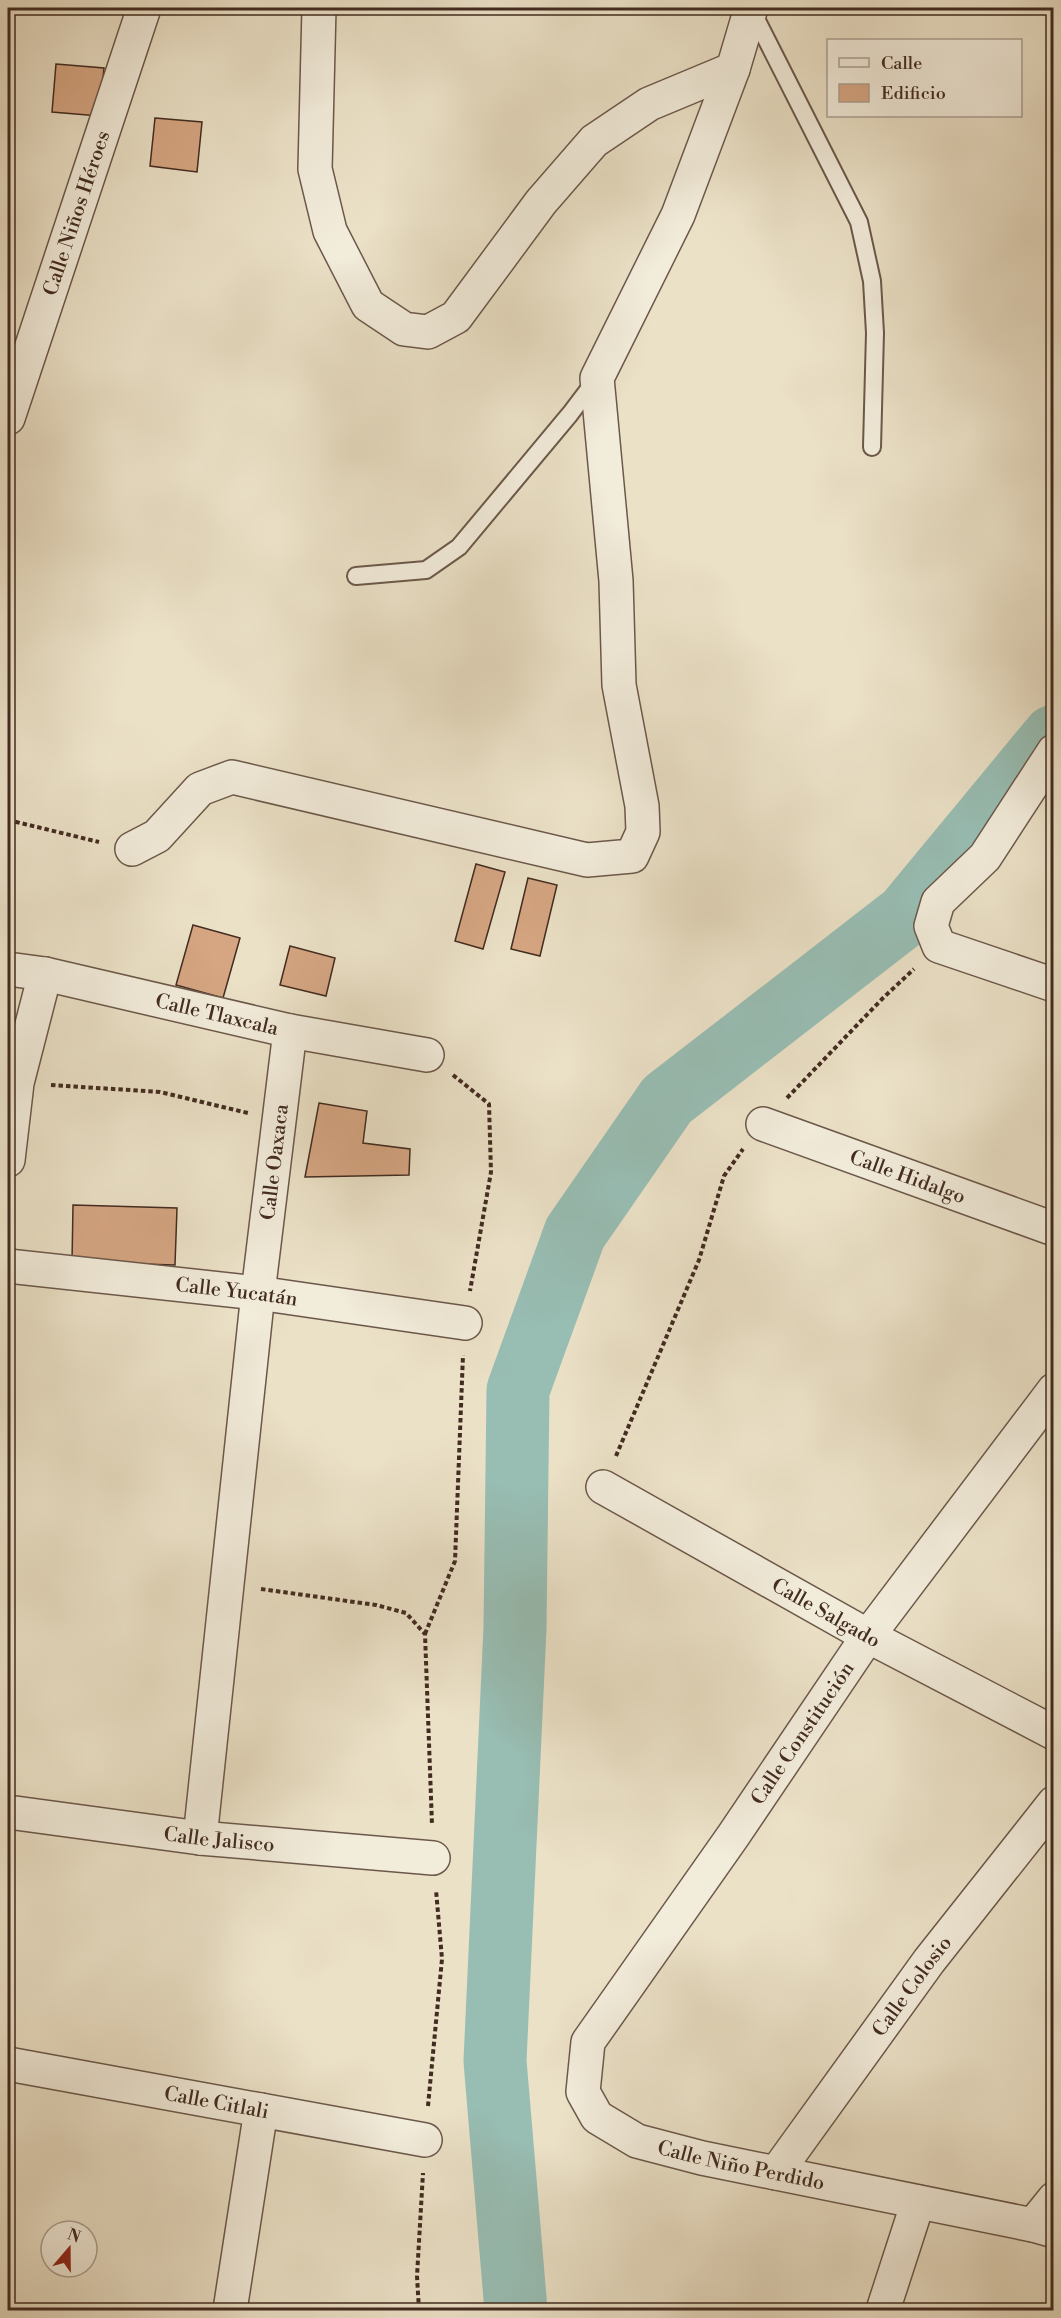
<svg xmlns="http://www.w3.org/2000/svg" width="1061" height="2318" font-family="'Libre Bodoni',serif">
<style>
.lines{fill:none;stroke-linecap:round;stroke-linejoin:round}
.river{stroke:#98beb4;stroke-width:63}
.building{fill:#d6a683;stroke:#422b21;stroke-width:1.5}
.lane-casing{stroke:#6c584a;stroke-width:20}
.street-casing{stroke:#6c584a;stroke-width:36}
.path{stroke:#422b21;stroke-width:4;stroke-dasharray:4.5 3;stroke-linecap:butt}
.lane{stroke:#f2ecdb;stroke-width:16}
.street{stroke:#f2ecdb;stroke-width:33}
.labels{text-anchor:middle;stroke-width:4.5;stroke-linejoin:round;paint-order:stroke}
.street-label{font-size:20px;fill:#422b21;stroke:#f2ecdb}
</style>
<rect width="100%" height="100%" fill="#ebe1c7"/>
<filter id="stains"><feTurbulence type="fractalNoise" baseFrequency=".00333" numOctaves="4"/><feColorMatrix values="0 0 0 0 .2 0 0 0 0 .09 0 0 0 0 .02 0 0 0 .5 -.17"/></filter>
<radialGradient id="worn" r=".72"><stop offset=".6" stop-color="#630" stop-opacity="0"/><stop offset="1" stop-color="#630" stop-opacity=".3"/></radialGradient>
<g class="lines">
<!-- river -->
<path class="river" d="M516 2310 495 2061 515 1628 518 1390 575 1233 667 1100 906 915 1054 736"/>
</g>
<!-- building -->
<g class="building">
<path d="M56 64 104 68 99 116 52 112Z"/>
<path d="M155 118 202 122 197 172 150 166Z"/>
<path d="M476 864 505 872 483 949 455 941Z"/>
<path d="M528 878 557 885 540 956 511 949Z"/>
<path d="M193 925 240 938 223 998 176 985Z"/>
<path d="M290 946 335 958 326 996 280 985Z"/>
<path d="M319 1103 367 1111 363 1143 410 1149 409 1175 305 1177Z"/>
<path d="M73 1205 177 1208 175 1265 72 1262Z"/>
</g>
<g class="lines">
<!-- lane casing -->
<g class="lane-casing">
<g id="lane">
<path d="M752 11 859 222 872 281 875 333 872 447"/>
<path d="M356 576 426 570 459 547 570 414 595 381"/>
</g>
</g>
<!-- street casing -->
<g class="street-casing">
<g id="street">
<path d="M319 8 315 169 330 231 368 305 404 329 428 332 456 317 541 202 594 141 649 104 733 69"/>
<path id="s1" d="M8 418 144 8"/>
<path d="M1054 751 985 857 938 902 931 926 939 946 1054 985"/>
<path d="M132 849 157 836 200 789 232 777 587 860 632 856 643 832 642 806 619 685 616 581 597 378 678 215 733 69 751 8"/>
<path id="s2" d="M8 969 45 974 290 1031 427 1055"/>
<path id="s3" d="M763 1124 1054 1229"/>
<path d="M8 1160 17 1083 45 974"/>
<path id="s4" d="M8 1266 258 1293 465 1323"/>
<path id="s5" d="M1054 1390 868 1636 733 1836 588 2042 583 2092 597 2117 637 2141 702 2158 1033 2225 1054 2231"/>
<path id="s6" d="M603 1487 868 1636 1054 1733"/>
<path id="s7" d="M8 1812 200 1838 433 1858"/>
<path id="s8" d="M200 1838 258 1293 290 1031"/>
<path id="s9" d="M8 2064 425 2140"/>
<path id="s10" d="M776 2173 929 1961 1054 1803"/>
<path d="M1033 2225 1054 2199"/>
<path d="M230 2310 261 2110"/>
<path d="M883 2310 918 2202"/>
</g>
</g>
<!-- path -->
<g class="path">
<path d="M8 820 99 842"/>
<path d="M453 1075 489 1104 491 1172 470 1291"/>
<path d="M51 1085 160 1092 248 1113"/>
<path d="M787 1098 883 998 914 969"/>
<path d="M616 1456 699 1260 724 1176 743 1149"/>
<path d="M261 1589 376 1605 406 1613 425 1634 432 1825"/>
<path d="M425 1634 455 1561 463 1355"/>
<path d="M428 2106 442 1959 436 1890"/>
<path d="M419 2310 417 2276 423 2173"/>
</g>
<!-- lane -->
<use href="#lane" class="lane"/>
<!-- street -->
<use href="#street" class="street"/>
</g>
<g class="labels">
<!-- street labels -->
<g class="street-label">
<text dy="7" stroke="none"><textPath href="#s1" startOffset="216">Calle Niños Héroes</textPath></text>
<text dy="7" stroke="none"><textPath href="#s2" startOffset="214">Calle Tlaxcala</textPath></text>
<text dy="7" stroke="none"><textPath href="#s8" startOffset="680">Calle Oaxaca</textPath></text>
<text dy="7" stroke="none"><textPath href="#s3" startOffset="154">Calle Hidalgo</textPath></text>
<text dy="7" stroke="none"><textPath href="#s4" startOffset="230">Calle Yucatán</textPath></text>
<text dy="7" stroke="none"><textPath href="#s6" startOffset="256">Calle Salgado</textPath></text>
<text transform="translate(802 1733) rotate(-56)" y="7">Calle Constitución</text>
<text dy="7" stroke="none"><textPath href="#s7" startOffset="213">Calle Jalisco</textPath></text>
<text dy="7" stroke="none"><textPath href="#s10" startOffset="231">Calle Colosio</textPath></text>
<text dy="7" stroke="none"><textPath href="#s9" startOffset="212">Calle Citlali</textPath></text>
<text dy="7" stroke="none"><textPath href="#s5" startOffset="1034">Calle Niño Perdido</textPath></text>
</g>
</g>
<!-- margin -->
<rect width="1061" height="2318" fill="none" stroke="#ebe1c7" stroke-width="30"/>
<rect x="9" y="9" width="1043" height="2300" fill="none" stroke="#422b21" stroke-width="3"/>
<rect x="15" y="15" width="1031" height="2288" fill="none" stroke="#422b21" stroke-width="1.5"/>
<!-- legend -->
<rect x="827" y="39" width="195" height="78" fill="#f2ecdb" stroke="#ac9f91" stroke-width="1.5"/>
<rect x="839" y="58" width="30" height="9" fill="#f2ecdb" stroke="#ac9f91" stroke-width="1.5"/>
<text x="881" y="69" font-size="18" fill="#422b21">Calle</text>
<rect x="839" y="84" width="30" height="18" fill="#d6a683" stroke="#ac9f91" stroke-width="1.5"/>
<text x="881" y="99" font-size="18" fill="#422b21">Edificio</text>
<!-- north arrow -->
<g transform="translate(69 2249) rotate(20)"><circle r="28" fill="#f2ecdb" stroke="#ac9f91" stroke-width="1.5"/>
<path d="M0-4.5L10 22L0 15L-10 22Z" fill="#8f2418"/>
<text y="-9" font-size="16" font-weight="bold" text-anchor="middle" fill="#422b21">N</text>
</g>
<rect width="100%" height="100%" filter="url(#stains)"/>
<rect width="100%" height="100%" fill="url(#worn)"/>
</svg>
